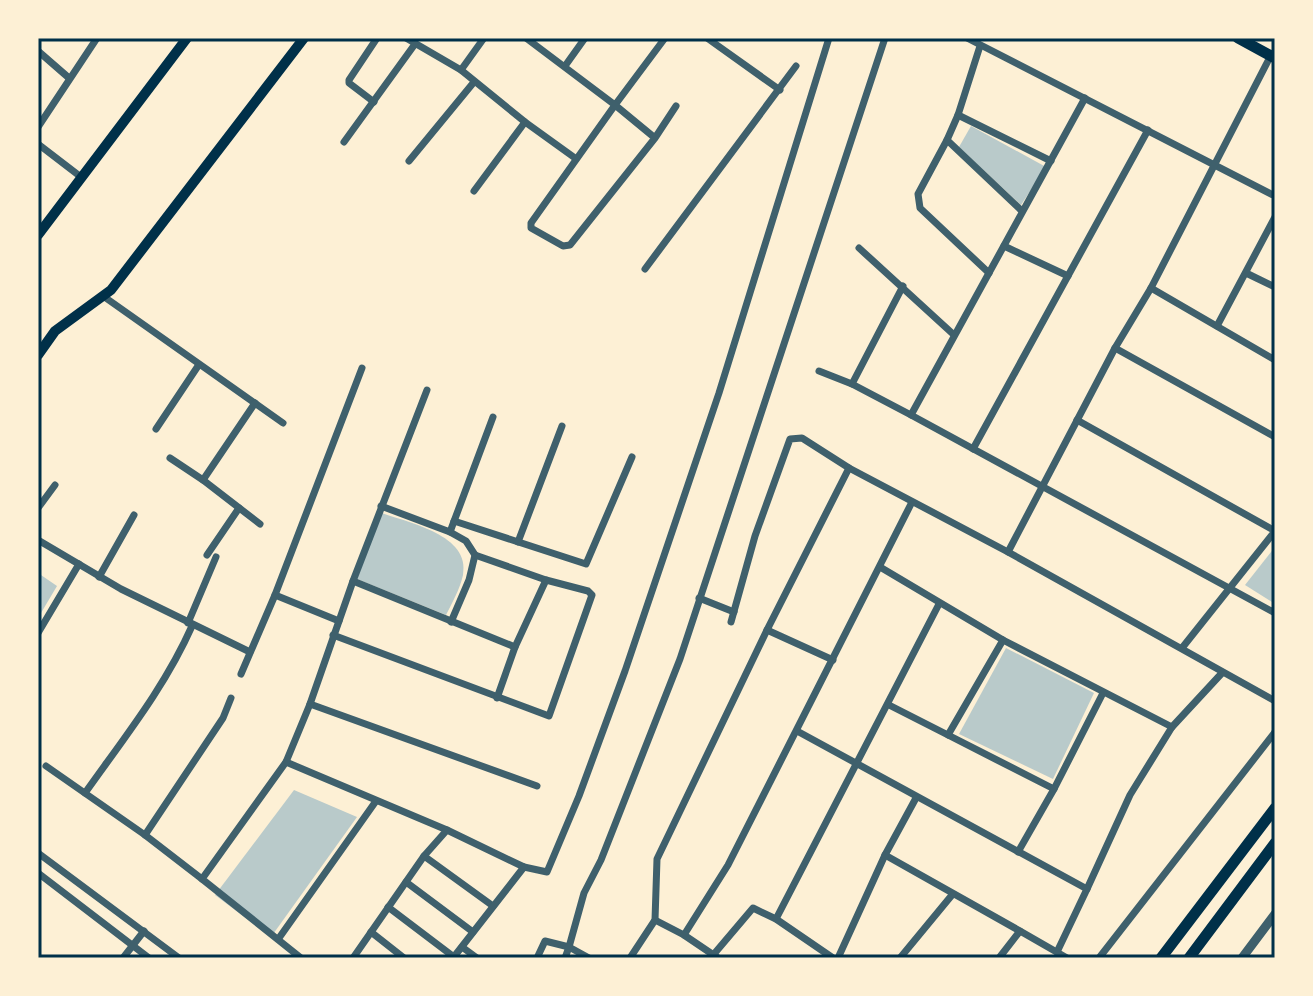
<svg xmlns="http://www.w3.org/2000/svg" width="1313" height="996" font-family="Manrope,sans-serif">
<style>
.green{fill:#b9caca}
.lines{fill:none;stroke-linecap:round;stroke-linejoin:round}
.minor{stroke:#3f606c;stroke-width:7}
.tertiary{stroke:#3f606c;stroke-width:9}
.secondary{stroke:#003049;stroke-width:10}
.primary{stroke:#003049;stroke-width:11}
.neatline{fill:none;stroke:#003049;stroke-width:3}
</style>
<rect width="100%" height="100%" fill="#fdf0d5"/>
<!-- green -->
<g class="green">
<path d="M971 126 1046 167 1021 205 959 147Z"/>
<path d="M382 513C409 523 471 535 463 575 460 589 452 603 446 615L357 579Z"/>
<path d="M1275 547V604L1245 585Z"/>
<path d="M38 573 57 586 38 618Z"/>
<path d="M1006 648 1094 693 1053 779 959 734Z"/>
<path d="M294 790 357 817 271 937 215 895Z"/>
</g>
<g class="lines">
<!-- minor -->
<g class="minor">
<path d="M406 38 461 70 525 122 575 158"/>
<path d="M526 38 615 105 665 38"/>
<path d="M707 38 780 90"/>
<path d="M967 38 1275 196"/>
<path d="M980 46 958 115 947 140 1022 211"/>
<path d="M38 51 69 78"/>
<path d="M565 66 585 38"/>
<path d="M461 70 484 38"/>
<path d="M374 102 349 83V80L377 38"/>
<path d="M958 115 1051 161"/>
<path d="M38 127 97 38"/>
<path d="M655 138 615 105 531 223V228L563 246 570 245 655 138 676 106"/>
<path d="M947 140 918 194 920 208 989 273"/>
<path d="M344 142 415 44"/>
<path d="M38 144 81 177"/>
<path d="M409 161 474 82"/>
<path d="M474 191 525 122"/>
<path d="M1004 246 1068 276"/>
<path d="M859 248 953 334"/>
<path d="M645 269 796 66"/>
<path d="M1246 273 1275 287"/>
<path d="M1151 288 1275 360"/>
<path d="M103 296 283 423"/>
<path d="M1217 326 1275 217"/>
<path d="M1115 348 1275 437"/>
<path d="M819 371 852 384 911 415 1275 613"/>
<path d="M852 384 903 286"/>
<path d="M911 415 1085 98"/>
<path d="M1077 420 1275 531 1182 648"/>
<path d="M156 429 198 366"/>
<path d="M973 449 1148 130"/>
<path d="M170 458 203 480 255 403"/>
<path d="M203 480 260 524"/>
<path d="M381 506 450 532 493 417"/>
<path d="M38 508 55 485"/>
<path d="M454 521 586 564 632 457"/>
<path d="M450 532 466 541 475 555 469 580 451 622"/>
<path d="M38 540 121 589 250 652"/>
<path d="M518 542 562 426"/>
<path d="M1008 552 1115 348 1151 288 1271 55"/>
<path d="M207 555 239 508"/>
<path d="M880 567 1003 640 1172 727 1130 795 1087 889"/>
<path d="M99 577 134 515"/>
<path d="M353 581 515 647 546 580 475 555"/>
<path d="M275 595 339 621"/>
<path d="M699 598 734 612"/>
<path d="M731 622 755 536 790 439 802 438 849 468"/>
<path d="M188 623 216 557"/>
<path d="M767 630 833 660"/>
<path d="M38 633 79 564"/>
<path d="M333 635 549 716 592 595 588 591 546 580"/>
<path d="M241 674 275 595 362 368"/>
<path d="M497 698 515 647"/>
<path d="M310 704 537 786"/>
<path d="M889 705 948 735 1003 640"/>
<path d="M1172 727 1222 673"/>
<path d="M797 731 1087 889 1057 952"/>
<path d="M948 735 1054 789 1103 693"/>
<path d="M286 762 447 830"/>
<path d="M46 766 145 835 202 879"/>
<path d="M85 793C124 738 165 687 192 626"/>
<path d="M916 798 885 855 1020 931"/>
<path d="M145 835 223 718 231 698"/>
<path d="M1018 852 1054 789"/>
<path d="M38 853 179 958"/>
<path d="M424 856 493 906"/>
<path d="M38 873 149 958"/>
<path d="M406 882 473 932"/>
<path d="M388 907 454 957"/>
<path d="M776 919 939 604"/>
<path d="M655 920 684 935 718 958"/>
<path d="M371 932 404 958"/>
<path d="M684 935 728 865 912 502"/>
<path d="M279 938 376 801"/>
<path d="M462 947 477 958"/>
<path d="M714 954 753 908 776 919 833 958"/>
<path d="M123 958 144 931"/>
<path d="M301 958 202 879 286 762 310 704 353 581 427 390"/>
<path d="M353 958 424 856 447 830 524 867 547 872 579 796 625 671 719 393 829 38"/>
<path d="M453 958 524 867"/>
<path d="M537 958 545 941 569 947 584 893 601 860 680 659 885 38"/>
<path d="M565 958 569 947 589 958"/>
<path d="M630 958 655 920 657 859 767 630 849 468 1008 552 1275 701"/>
<path d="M838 958 885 855"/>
<path d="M900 958 952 895"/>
<path d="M999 958 1020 931 1067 958"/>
<path d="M1099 958 1275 732"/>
</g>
<!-- tertiary -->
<path class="tertiary" d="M1242 958 1275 914"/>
<!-- secondary -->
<g class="secondary">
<path d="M38 235 187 38"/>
<path d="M38 355 55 331 111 290 304 38"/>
</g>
<!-- primary -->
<g class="primary">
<path d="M1238 38 1275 58"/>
<path d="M1161 958 1275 808"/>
<path d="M1189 958 1275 843"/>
</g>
</g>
<!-- border -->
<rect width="1313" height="996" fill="none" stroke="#fdf0d5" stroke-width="80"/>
<rect x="40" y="40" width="1233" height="916" class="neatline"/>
</svg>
